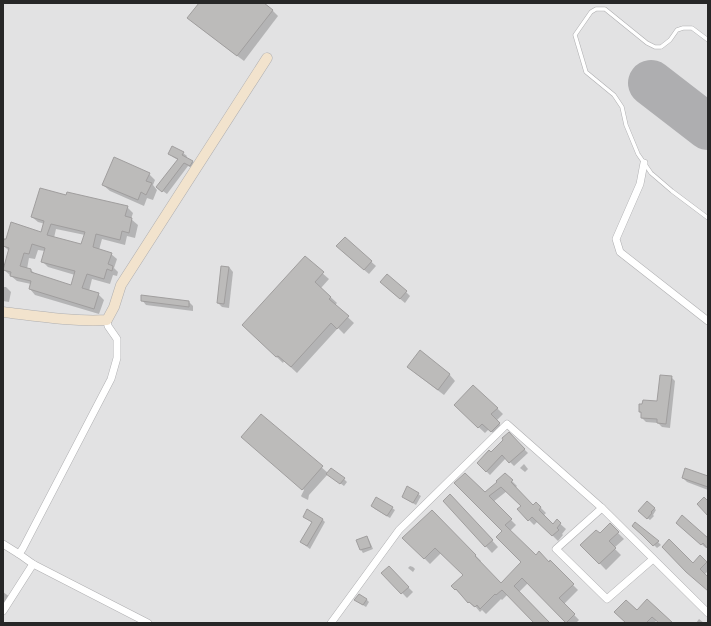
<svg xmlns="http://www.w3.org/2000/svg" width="711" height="626" font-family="'Golos Text',sans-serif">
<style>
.shadow{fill:#0003;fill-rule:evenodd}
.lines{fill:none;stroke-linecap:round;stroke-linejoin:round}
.runway{stroke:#aeaeb0;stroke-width:46}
.building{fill:#bcbbba;stroke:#a09e9e;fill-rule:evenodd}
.lane-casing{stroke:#afafb1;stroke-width:4.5}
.street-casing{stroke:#afafb1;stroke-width:8}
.secondary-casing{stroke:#afafb1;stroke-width:11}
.lane{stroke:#fff;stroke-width:3.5}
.street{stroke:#fff;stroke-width:7}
.secondary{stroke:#f2e3cd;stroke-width:10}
</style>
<rect width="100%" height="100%" fill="#e2e2e3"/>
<!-- shadow -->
<g class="shadow">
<path d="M200 3H262L272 10 278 16 244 61 195 24 189 18Z"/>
<path d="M169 153H183L187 156 186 158 193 162 196 165 194 169 188 166 167 194 160 189 178 160 173 157Z"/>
<path d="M149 174 155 180 153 185 157 190 153 200 147 198 144 206 110 191 103 185Z"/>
<path d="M67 197 127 207 133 213 131 219 138 225 135 238 127 236 125 245 102 239 99 250 111 254 117 259 114 268 118 272 117 276 113 275 110 284 92 279 89 291 98 294 104 300 99 314 35 295 30 289 31 284 17 281 4 270 9 251 3 245 42 233 45 224 38 222 32 217ZM56 229 85 235 82 245 54 238ZM38 250 45 251 42 261 48 267 75 275 72 286 36 275 31 270 27 269 29 258 35 259Z"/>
<path d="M345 238 376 266 369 274 342 251Z"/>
<path d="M305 258 329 279 321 288 337 303 335 305 354 323 344 334 338 328 297 373 284 361 283 363 243 325Z"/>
<path d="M229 267 233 272 229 308 222 307 218 303Z"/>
<path d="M3 287H6L11 292 9 302 3 301Z"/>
<path d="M386 287 406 292 410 296 405 303Z"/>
<path d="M142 300 189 302 193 306V311L146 305Z"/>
<path d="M415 373 449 374 455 381 444 395Z"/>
<path d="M671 377 675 381 670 428 662 427 658 423 646 422 642 418V414L640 412 658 402Z"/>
<path d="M497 408 503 414 496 421 505 429 497 437 489 429 485 433 461 411Z"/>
<path d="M261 415 328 473 331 469 344 479 347 482 344 486 328 474 309 495 308 500 302 497 301 496 304 490 249 443Z"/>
<path d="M509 434 528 453 514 466 506 458 490 475 478 463 491 453 505 440Z"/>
<path d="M524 464 528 469 525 472 520 468Z"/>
<path d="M505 474 517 486 515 488 533 506 536 503 546 513 543 516 553 525 557 521 566 529 562 534 563 535 558 541 538 521 534 525 518 509 522 506 507 491 493 502 516 525 510 531 536 556 549 563 550 562 578 590 564 604 579 620 576 623H567L528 583 519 592 549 623H535L508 594 502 600 501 599 486 614 482 610 480 612 475 606 474 607 452 586 464 575 441 553 430 564 404 538 432 511 481 561 480 562 501 584 523 562 504 531 485 494 498 482Z"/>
<path d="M708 477V490L687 482 683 478Z"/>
<path d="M418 494 421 496 416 505 406 499 403 496Z"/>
<path d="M444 501 457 502 498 547 492 553Z"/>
<path d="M372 506 392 508 395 510 390 518 375 509Z"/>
<path d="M654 508 656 510 653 515 654 516 650 520 641 513Z"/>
<path d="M304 517 322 519 325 522 310 549 301 542 313 523Z"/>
<path d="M635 524 658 542 661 545 657 548 646 537Z"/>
<path d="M610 525 624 539 614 548 621 555 606 570 582 545 600 534Z"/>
<path d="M681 527 708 539V547L706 548Z"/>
<path d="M367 537 369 540 373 549 363 553 361 550 357 540Z"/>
<path d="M700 557 708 564V571L704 575 708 578V589L693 564Z"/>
<path d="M410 566 413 567 415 569 413 572 408 568Z"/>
<path d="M389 568 413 592 407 598 383 573Z"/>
<path d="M3 592 10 597 7 603 3 601Z"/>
<path d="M366 599 369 602 366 607 358 602Z"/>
<path d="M637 612 671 623H660L657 620 654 623H627Z"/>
<path d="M699 619 704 623H696Z"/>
</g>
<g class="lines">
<!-- runway -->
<path class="runway" d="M651 83 708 127"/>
</g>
<!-- building -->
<g class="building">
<path d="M199 3H264L273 10 237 56 187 18Z"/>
<path d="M172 146 184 152 182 155 193 161 190 166 184 163 162 192 156 187 178 159 168 154Z"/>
<path d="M114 157 150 173 146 181 152 183 146 195 141 192 138 200 102 185Z"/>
<path d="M40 188 66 195 67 192 128 206 125 216 132 218 129 233 122 231 120 240 96 234 93 247 112 253 108 264 113 266 112 271 107 269 104 279 87 274 82 288 99 293 94 309 29 289 31 281 10 276 11 272 3 270 9 248 3 246V243L4 239H6L11 222 41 232 44 221 31 217ZM51 224 85 232 81 244 47 235ZM32 244 45 248 41 262 75 271 71 285 31 272V269L20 266 24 253 29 254Z"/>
<path d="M345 237 372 261 364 270 336 246Z"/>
<path d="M305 256 324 272 315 282 331 297 329 299 349 316 337 329 331 323 291 367 278 356 276 357 242 325Z"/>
<path d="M221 266 229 267 224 304 217 303Z"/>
<path d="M387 274 407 291 400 299 380 282Z"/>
<path d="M141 295 189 301V307L141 301Z"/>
<path d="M420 350 450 374 438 390 407 367Z"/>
<path d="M660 375 672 376 666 424 657 423V419L641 418V412H639V404H642L643 400 657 401Z"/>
<path d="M473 385 498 408 491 414 500 423 491 432 482 424 478 428 454 405Z"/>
<path d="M261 414 323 466 302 490 241 437Z"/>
<path d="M509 432 525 449 509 463 502 455 486 472 477 463 489 450 491 452 503 440 502 438Z"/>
<path d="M331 468 345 478 340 484 326 474Z"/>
<path d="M685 468 708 476V487L682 478Z"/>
<path d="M465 473 485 492 497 482 496 481 505 473 513 480 511 482 533 505 536 502 541 507 539 510 553 524 557 519 561 523 557 528 559 530 552 536 532 517 528 521 517 509 521 506 501 487 489 496 512 519 505 525 536 555 539 551 549 562 550 560 574 584 559 598 575 614 566 623 522 578 514 586 550 623H534L502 590 496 595 495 594 480 609 477 605 475 607 469 602 468 603 456 589 455 590 451 586 463 575 435 548 424 559 402 538 432 510 476 555 475 556 501 583 521 562 496 537 502 531 454 483Z"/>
<path d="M407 486 419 493 413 503 402 497Z"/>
<path d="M450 494 493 540 485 547 443 501Z"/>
<path d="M376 497 393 507 387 516 371 506Z"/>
<path d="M704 497 708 501V516L697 504Z"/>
<path d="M647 501 655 508 651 512 652 513 647 519 638 511Z"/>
<path d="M307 509 323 519 307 546 300 542 312 522 303 517Z"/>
<path d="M682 515 708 538V549L703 543 701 545 676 523Z"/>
<path d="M635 522 659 541 653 546 642 535 632 526Z"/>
<path d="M610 523 619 532 609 541 616 548 599 564 580 545 596 530 600 533Z"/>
<path d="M367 536 371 547 360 550 356 540Z"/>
<path d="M669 539 693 563 700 555 707 562 700 569 708 577V591L686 572 662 547Z"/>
<path d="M389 566 409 587 401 594 381 573Z"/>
<path d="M359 594 367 599 363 605 354 600Z"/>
<path d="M647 599 673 623H659L652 617 646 623H626L614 612 626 600 637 610Z"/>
</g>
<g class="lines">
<!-- lane casing -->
<g class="lane-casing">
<path id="lane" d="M708 40 692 28H683L677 30 670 40 661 47H655L647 43 605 9H596L591 12 575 35 586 72 614 95 622 107 626 125 638 154 651 173 672 191 708 218"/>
</g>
<!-- street casing -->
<g class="street-casing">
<g id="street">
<path d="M644 163 640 184 616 239 620 252 708 321"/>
<path d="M107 320 108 326 117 339V358L111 379 23 548 19 554 33 564 148 623"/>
<path d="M602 508 556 549 607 599 653 559"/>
<path d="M3 544 19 554"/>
<path d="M3 611 33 564"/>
<path d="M331 623 399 530 507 424 602 508 708 613"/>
</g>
</g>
<!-- secondary casing -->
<g class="secondary-casing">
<path id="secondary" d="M3 312C36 316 73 322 107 320L114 307 121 285 267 58"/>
</g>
<!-- lane -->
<use href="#lane" class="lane"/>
<!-- street -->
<use href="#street" class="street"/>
<!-- secondary -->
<use href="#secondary" class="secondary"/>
</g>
<!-- border -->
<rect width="711" height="626" fill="none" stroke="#272727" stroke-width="8"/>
</svg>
